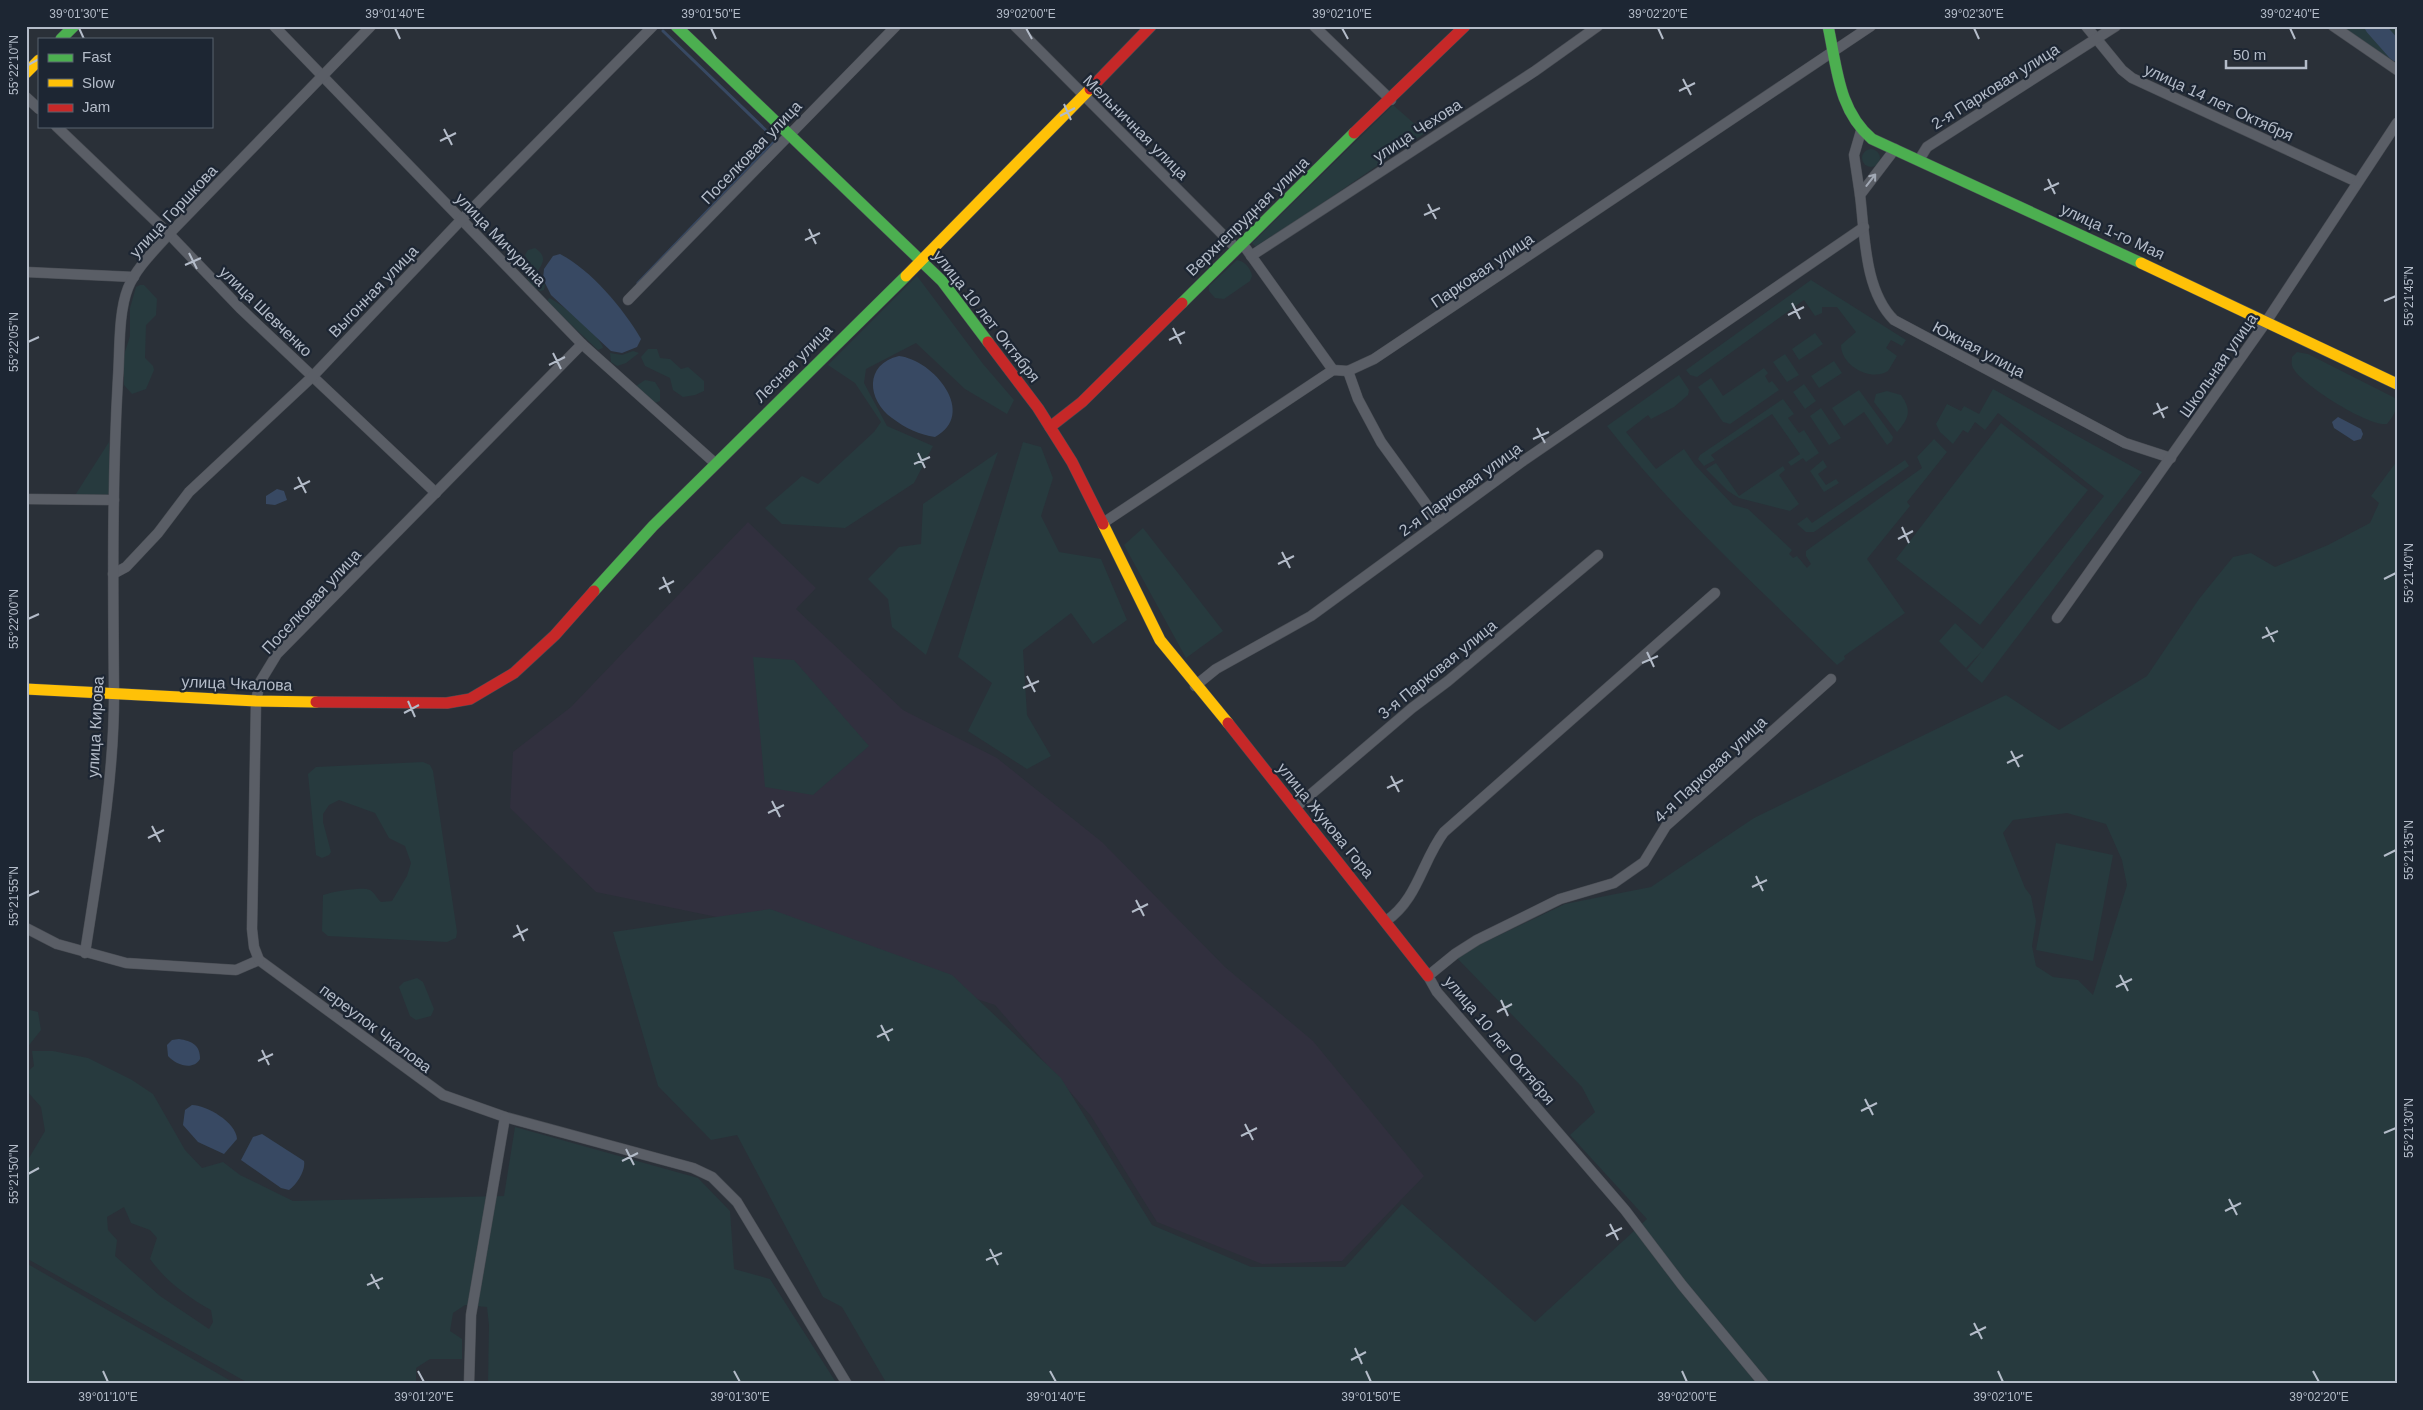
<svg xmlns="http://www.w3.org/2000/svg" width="2423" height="1410" font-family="Arial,sans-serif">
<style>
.medical{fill:#31303e}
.green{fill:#273a3e;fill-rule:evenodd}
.water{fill:#384963}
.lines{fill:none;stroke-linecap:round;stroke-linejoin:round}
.stream{stroke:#384963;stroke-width:3}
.river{stroke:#384963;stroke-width:19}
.street-casing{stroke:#484c53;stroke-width:11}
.fast-casing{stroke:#484c53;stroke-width:12}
.slow-casing{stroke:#484c53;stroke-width:12}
.jam-casing{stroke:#484c53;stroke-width:12}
.street{stroke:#5a5e66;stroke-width:10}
.fast{stroke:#4caf50;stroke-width:11}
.slow{stroke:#ffc107;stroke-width:11}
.jam{stroke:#c62828;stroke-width:11}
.oneway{stroke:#a2a9b5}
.ticks{fill:none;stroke:#b4bcc9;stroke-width:2}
.labels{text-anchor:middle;stroke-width:4.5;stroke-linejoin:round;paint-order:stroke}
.street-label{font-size:16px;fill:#b4bcc9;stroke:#1d2633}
.neatline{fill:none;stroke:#b4bcc9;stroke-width:2}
.ticks-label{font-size:12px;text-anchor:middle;fill:#b4bcc9}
</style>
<rect width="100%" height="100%" fill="#2a3038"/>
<!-- medical -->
<path class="medical" d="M748 522 816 588 796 609 903 710 997 758 1102 842 1225 967 1313 1041 1424 1176 1342 1261 1262 1264 1157 1222 1091 1116 995 1005 746 923 596 892 510 808 513 752 571 707Z"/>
<!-- green -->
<g class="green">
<path d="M2341 26H2397V64L2396 63Z"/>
<path d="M1393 105 1425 133 1257 248 1252 243Z"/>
<circle cx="1871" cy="158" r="9"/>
<path d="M535 248C547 256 544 263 536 273L545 285 544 290 540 291 532 286 527 278 532 267 525 255 528 250Z"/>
<path d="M1237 260C1245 261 1251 269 1252 276L1250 281 1224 299 1215 298 1209 291V286Z"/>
<path d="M917 276 983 364 1014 400 1007 414 965 389 916 343 866 369 864 383 887 426 933 446 914 483 845 528 782 524 765 508 802 476 818 484 874 432 881 422 855 383 828 365Z"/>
<path d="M1811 280 1906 340 1902 346 1891 340 1886 348 1897 356 1888 371C1871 382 1841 366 1841 345L1856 332 1837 307H1822V313L1815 316 1804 300 1697 377 1690 375 1686 370Z"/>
<path d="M140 285H144L157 299 156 315 146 325 145 358 153 366 154 370 146 389 132 394 124 385V355L130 336V308L136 287Z"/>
<path d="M549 298C560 302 602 338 603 348L598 350 547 302Z"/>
<path d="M1815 333 1823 344 1799 360 1792 349Z"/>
<path d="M648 349H657L660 358 670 359 681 369 688 367 704 381V391L695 395 683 397 673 390 670 378 645 366 641 357Z"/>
<path d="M633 351 639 353 626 363 617 366 611 362 610 353 622 355Z"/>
<path d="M2297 352 2308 354 2393 397 2397 400C2397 410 2393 417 2387 424 2369 427 2302 385 2293 368 2291 364 2292 361 2292 357Z"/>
<path d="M1785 354 1799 375 1787 382 1773 362Z"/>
<path d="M1834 361 1842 373 1819 388 1811 376Z"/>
<path d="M1764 368 1768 373 1765 376 1769 383 1772 381 1779 390 1730 424 1723 422 1698 387 1711 378 1723 396Z"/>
<path d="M1679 375 1689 390 1688 395 1674 407 1651 419 1648 415 1626 432 1656 469 1684 449 1695 465 1733 505 1748 509 1792 550 1789 554 1793 558 1797 556 1807 568 1811 564 1806 556V551L1922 468 1917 457 1934 439 1947 452 1907 502 1910 506 1867 559 1905 613 1844 656 1845 659 1837 665C1758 587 1675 513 1607 426Z"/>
<path d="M645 380 655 382 660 390V401L653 404 636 386Z"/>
<path d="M1804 384 1816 401 1805 409 1793 392Z"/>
<path d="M1993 389 2142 472 1982 683 1967 670 1982 651 1966 668 1939 641 1955 623 1983 649 2104 496 1998 413 1985 430 1975 422 1968 433 1963 430 1953 444 1940 432 1936 424 1947 404 1961 411 1964 406 1979 414Z"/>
<path d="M1859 390 1893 437 1892 441 1887 445 1864 412 1844 426 1832 408Z"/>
<path d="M1887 391 1901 395C1912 411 1909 418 1897 432L1874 402 1876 394Z"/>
<path d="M1783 399 1794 414 1788 418 1799 433 1804 430 1819 453 1806 462 1803 458 1791 466 1788 462 1800 454 1772 414 1711 455 1715 460 1704 466 1698 459 1700 455Z"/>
<path d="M1821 408 1841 438 1829 445 1810 416Z"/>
<path d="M2001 423 2088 490 1980 625 1896 559Z"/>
<path d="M109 442V493L105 497H74Z"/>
<path d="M1023 442 1041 447 1053 478 1041 516 1059 552 1101 559 1127 620 1093 644 1071 613 1023 650 1027 715 1051 756 1027 769 968 731 992 683 958 657Z"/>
<path d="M998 452 926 655 892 627 888 599 868 579 899 547 921 544 923 504Z"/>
<path d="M1823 460 1827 467 1818 474 1826 485 1836 479 1839 483 1824 492 1810 471Z"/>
<path d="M1905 460 1909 466 1814 532H1806L1797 524 1807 517 1812 523Z"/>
<path d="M2397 461V1384H887L842 1307 823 1297 737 1135 711 1140 658 1086 613 932 770 909 952 975 1061 1078 1152 1225 1251 1267H1345L1402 1204 1535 1322 1647 1219 1570 1135 1595 1112 1582 1087 1455 956 1565 904 1651 887 1754 818 2006 695 2059 730 2147 676 2199 599 2233 557 2251 553 2275 567 2328 545 2370 523 2379 503 2371 496ZM2067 813 2106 824 2122 860 2127 885 2093 995 2078 980 2053 977 2036 966 2032 946 2036 921 2031 896 2025 888 2003 833 2013 820Z"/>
<path d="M1716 463 1739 496 1783 466 1785 470 1779 475 1799 504 1790 511 1739 498 1728 491 1706 469Z"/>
<path d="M1143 528 1223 631 1186 658 1124 545Z"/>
<path d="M753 657 794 660 869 746 813 795 765 787Z"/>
<path d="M423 762 430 765 433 771 457 932 456 938 447 942 328 936 322 931 323 895C331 892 363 886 370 890 375 893 377 899 381 902L392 901 407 876 411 863 405 846 389 838 375 813 339 800 329 805 323 814V822L331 852 329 855 322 858 316 855 308 774 316 767Z"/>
<path d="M2056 843 2113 855 2093 961 2036 950Z"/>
<path d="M417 978 423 982 434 1009 431 1016 416 1020 410 1016 399 987 404 982Z"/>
<path d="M26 1009 38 1012 41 1030 26 1049Z"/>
<path d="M32 1051H53L88 1058 132 1080 153 1094 185 1150 202 1168 223 1162 240 1175 293 1201 504 1196 515 1127 698 1178 730 1211 734 1269 770 1279 837 1384H488L489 1325 487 1307 465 1305 453 1313 450 1331 462 1339V1359H430L416 1368V1384H250L26 1258V1163L45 1131 41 1107 26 1090V1073L34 1066ZM124 1207 131 1223 150 1230 157 1238 150 1259C166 1281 186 1296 211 1310L213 1322 209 1329 160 1296 115 1256 117 1240 108 1230 107 1217Z"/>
<path d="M26 1263 236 1384H26Z"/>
</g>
<!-- water -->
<g class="water">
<path d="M560 254C591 270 623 308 641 339L637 347 622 353 611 351 551 295 543 279 544 269 553 256Z"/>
<path d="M899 356C934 360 978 414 935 437 920 435 905 428 892 418 867 400 864 364 899 356Z"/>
<path d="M2338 417 2361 429 2363 434 2361 439 2354 441 2334 428 2332 422Z"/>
<path d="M277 489 284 491 287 500 275 505 266 504V496Z"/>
<path d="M179 1039C192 1041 200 1045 200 1059 193 1071 176 1065 168 1056L167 1045 172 1040Z"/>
<path d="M192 1105C206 1105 236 1122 237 1139L224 1154 198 1142 183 1125 185 1110Z"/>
<path d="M262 1134 304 1161C306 1170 297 1184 289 1190L281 1188 241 1160 253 1137Z"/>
</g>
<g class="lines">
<!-- stream -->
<path class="stream" d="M638 283 776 140 663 31"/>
<!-- river -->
<path class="river" d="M2374 26 2397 52"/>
<!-- street casing -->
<g class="street-casing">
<g id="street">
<path d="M274 26 582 344 716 464"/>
<path d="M1015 26 1236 248"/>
<path d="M1314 26 1391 100"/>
<path d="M2086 26 2122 70 2132 78 2357 182"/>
<path d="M2333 26 2397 70"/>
<path d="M26 97 39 109"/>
<path d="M56 126 169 234 240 308 436 493"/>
<path d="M1861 131 1854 155 1860 195 1895 149"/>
<path d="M1919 160 1927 147 2116 26"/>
<path d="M1860 195C1865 235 1864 290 1894 320L2125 443 2171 458"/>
<path d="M1242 243 1333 370"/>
<path d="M1251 256 1535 71 1598 26"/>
<path d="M26 272 134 277"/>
<path d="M628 300 896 26"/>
<path d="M1348 371 1358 399 1381 442 1439 522"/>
<path d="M26 499 114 500"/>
<path d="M1103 523 1333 370 1348 371 1374 359 1871 26"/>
<path d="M113 574 126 567 158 533 189 492 312 377 461 220 653 26"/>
<path d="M2057 618 2266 322 2397 123"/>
<path d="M1195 686 1216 669 1311 616 1523 461 1864 227"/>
<path d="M1296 807 1412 708 1448 681 1598 555"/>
<path d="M1386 921C1418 899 1422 861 1444 832L1715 593"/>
<path d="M26 928 57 944 126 963 236 970 259 960"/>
<path d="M85 953C98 868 114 781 114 695 113 589 112 483 118 378 120 352 118 313 128 288 136 268 154 251 169 234L371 26"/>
<path d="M259 960 443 1095 505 1117 693 1168 712 1177 737 1202 847 1384"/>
<path d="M259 960 254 947 252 929 256 701 260 682 277 654 582 344"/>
<path d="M469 1384 471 1315 505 1117"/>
<path d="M1764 1384 1682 1285 1625 1210 1437 992 1428 976 1455 954 1477 940 1560 899 1614 883 1644 862 1666 826 1831 679"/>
</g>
</g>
<!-- fast casing -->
<g class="fast-casing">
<g id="fast">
<path d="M676 26 942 281 988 342"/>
<path d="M1828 26C1837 67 1838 110 1872 139L2141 263"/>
<path d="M61 39 74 26"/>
<path d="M1182 303 1354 133"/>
<path d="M594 591 653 526 906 276"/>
</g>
</g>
<!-- slow casing -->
<g class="slow-casing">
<g id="slow">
<path d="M26 73 39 60"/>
<path d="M2141 263 2397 384"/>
<path d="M906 276 1090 89"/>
<path d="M1103 524 1160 640 1228 723"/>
<path d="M26 689 256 701 316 702"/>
</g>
</g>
<!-- jam casing -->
<g class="jam-casing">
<g id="jam">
<path d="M1090 89 1151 26"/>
<path d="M1354 133 1465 26"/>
<path d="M988 342 1038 408 1072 462 1103 524"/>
<path d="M1050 427 1082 402 1182 303"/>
<path d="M316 702 447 703 470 699 514 673 555 635 594 591"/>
<path d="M1228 723 1428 976"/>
</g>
</g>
<!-- street -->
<use href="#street" class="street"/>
<!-- fast -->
<use href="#fast" class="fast"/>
<!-- slow -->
<use href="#slow" class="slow"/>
<!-- jam -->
<use href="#jam" class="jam"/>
</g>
<!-- one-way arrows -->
<defs><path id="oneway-shaft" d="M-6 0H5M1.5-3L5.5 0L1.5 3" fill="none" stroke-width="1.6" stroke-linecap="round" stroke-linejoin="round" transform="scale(1.25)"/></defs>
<use class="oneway" href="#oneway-shaft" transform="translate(1871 180) rotate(-52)"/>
<!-- ticks -->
<path class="ticks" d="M79 28 84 39M395 28 400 39M711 28 716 39M1026 28 1032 39M1342 28 1348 39M1658 28 1663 39M1974 28 1979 39M2290 28 2295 39M28 65 39 59M1683 79 1691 95M1679 91 1695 83M1064 104 1071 120M1060 116 1075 108M444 129 452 145M440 141 456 133M2048 179 2055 194M2044 190 2059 183M1428 204 1436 219M1424 215 1440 208M809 229 816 244M805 240 820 233M189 253 197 269M185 265 201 258M2384 301 2396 296M1792 303 1800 319M1788 315 1804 307M1173 328 1181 344M1169 340 1185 332M28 342 39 337M553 353 561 369M549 365 565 357M2157 403 2164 418M2153 414 2168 407M1537 428 1545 443M1533 439 1549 432M918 453 925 468M914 464 930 457M298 477 306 493M294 489 310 481M1902 527 1909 543M1898 539 1913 531M1282 552 1290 568M1278 564 1294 556M663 577 670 593M2384 579 2396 573M659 589 674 581M28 619 39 614M2266 627 2274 642M2262 638 2278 631M1647 652 1654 667M1642 663 1658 656M1027 676 1035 692M1023 688 1039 681M408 701 415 717M404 713 419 705M2011 751 2019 767M2007 763 2023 755M1391 776 1399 792M1387 788 1403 780M772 801 780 817M768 813 784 805M152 826 160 842M148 838 164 830M2384 856 2396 850M1756 876 1763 891M1752 887 1767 880M28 896 39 891M1136 900 1144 916M1132 912 1148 904M517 925 524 941M513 937 528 929M2120 975 2128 991M2116 987 2132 979M1501 1000 1508 1016M1497 1012 1512 1004M881 1025 889 1041M877 1037 893 1029M262 1050 269 1065M258 1061 273 1054M1865 1099 1873 1115M1861 1111 1877 1103M1245 1124 1253 1140M2384 1133 2396 1128M1241 1136 1257 1128M626 1149 634 1165M622 1161 638 1153M28 1174 39 1168M2229 1199 2237 1215M2225 1211 2241 1203M1610 1224 1618 1240M1606 1236 1622 1228M990 1249 998 1265M986 1260 1002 1253M371 1274 379 1289M367 1285 383 1278M1974 1323 1982 1339M1970 1335 1986 1327M1355 1348 1362 1364M1351 1360 1366 1352M103 1371 108 1382M418 1371 424 1382M734 1371 740 1382M1050 1371 1056 1382M1366 1371 1371 1382M1682 1371 1687 1382M1998 1371 2003 1382M2313 1371 2319 1382"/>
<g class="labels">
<!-- street labels -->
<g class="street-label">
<text transform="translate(1995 86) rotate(-32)" y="6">2-я Парковая улица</text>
<text transform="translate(2219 102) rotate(25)" y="6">улица 14 лет Октября</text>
<text transform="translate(1136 127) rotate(45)" y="6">Мельничная улица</text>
<text transform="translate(1417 130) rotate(-33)" y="6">улица Чехова</text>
<text transform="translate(751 152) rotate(-46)" y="6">Поселковая улица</text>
<text transform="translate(173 211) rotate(-47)" y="6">улица Горшкова</text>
<text transform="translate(1247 216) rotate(-44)" y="6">Верхнепрудная улица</text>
<text transform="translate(2113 231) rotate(25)" y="6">улица 1-го Мая</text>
<text transform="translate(501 239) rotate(46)" y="6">улица Мичурина</text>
<text transform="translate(1482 270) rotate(-34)" y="6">Парковая улица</text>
<text transform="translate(373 291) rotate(-46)" y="6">Выгонная улица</text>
<text transform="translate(266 311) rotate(44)" y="6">улица Шевченко</text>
<text transform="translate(987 316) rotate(52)" y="6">улица 10 лет Октября</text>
<text transform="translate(1979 349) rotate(28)" y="6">Южная улица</text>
<text transform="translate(793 363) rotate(-45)" y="6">Лесная улица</text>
<text transform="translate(2218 365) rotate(-55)" y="6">Школьная улица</text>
<text transform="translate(1460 489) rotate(-36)" y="6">2-я Парковая улица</text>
<text transform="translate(311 601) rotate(-47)" y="6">Поселковая улица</text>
<text transform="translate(1437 669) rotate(-39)" y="6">3-я Парковая улица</text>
<text transform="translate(237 683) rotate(2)" y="6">улица Чкалова</text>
<text transform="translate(95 727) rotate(-87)" y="6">улица Кирова</text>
<text transform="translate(1710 769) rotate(-43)" y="6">4-я Парковая улица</text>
<text transform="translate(1326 820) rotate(51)" y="6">улица Жукова Гора</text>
<text transform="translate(376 1028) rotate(37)" y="6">переулок Чкалова</text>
<text transform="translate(1500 1040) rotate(50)" y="6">улица 10 лет Октября</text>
</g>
</g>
<!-- border -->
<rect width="2423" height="1410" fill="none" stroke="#1d2633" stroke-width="55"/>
<!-- legend -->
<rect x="38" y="38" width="175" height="90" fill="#1d2633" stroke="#59626f"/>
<rect x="48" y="54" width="25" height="8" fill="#4caf50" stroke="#59626f"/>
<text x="82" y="62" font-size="15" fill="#b4bcc9">Fast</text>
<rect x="48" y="79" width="25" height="8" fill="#ffc107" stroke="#59626f"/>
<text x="82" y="88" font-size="15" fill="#b4bcc9">Slow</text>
<rect x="48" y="104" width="25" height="8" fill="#c62828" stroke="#59626f"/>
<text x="82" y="112" font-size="15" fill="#b4bcc9">Jam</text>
<!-- scale -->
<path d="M2226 60v8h80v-8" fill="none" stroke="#b4bcc9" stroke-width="2.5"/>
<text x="2233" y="60" font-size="15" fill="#b4bcc9" stroke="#1d2633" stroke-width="4" paint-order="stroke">50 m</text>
<rect x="28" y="28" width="2368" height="1354" class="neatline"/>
<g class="ticks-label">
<text x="79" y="18">39°01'30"E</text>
<text x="395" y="18">39°01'40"E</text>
<text x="711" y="18">39°01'50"E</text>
<text x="1026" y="18">39°02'00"E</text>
<text x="1342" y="18">39°02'10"E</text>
<text x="1658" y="18">39°02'20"E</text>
<text x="1974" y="18">39°02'30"E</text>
<text x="2290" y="18">39°02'40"E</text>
<text transform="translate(14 65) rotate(-90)" y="4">55°22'10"N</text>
<text transform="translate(2409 296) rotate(-90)" y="4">55°21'45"N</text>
<text transform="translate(14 342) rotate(-90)" y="4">55°22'05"N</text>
<text transform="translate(2409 573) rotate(-90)" y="4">55°21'40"N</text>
<text transform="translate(14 619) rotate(-90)" y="4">55°22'00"N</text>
<text transform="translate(2409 850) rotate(-90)" y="4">55°21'35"N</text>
<text transform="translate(14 896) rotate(-90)" y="4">55°21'55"N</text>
<text transform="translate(2409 1128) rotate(-90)" y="4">55°21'30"N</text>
<text transform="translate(14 1174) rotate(-90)" y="4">55°21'50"N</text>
<text x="108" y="1401">39°01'10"E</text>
<text x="424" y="1401">39°01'20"E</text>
<text x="740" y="1401">39°01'30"E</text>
<text x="1056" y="1401">39°01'40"E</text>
<text x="1371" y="1401">39°01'50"E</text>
<text x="1687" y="1401">39°02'00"E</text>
<text x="2003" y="1401">39°02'10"E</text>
<text x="2319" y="1401">39°02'20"E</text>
</g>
</svg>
